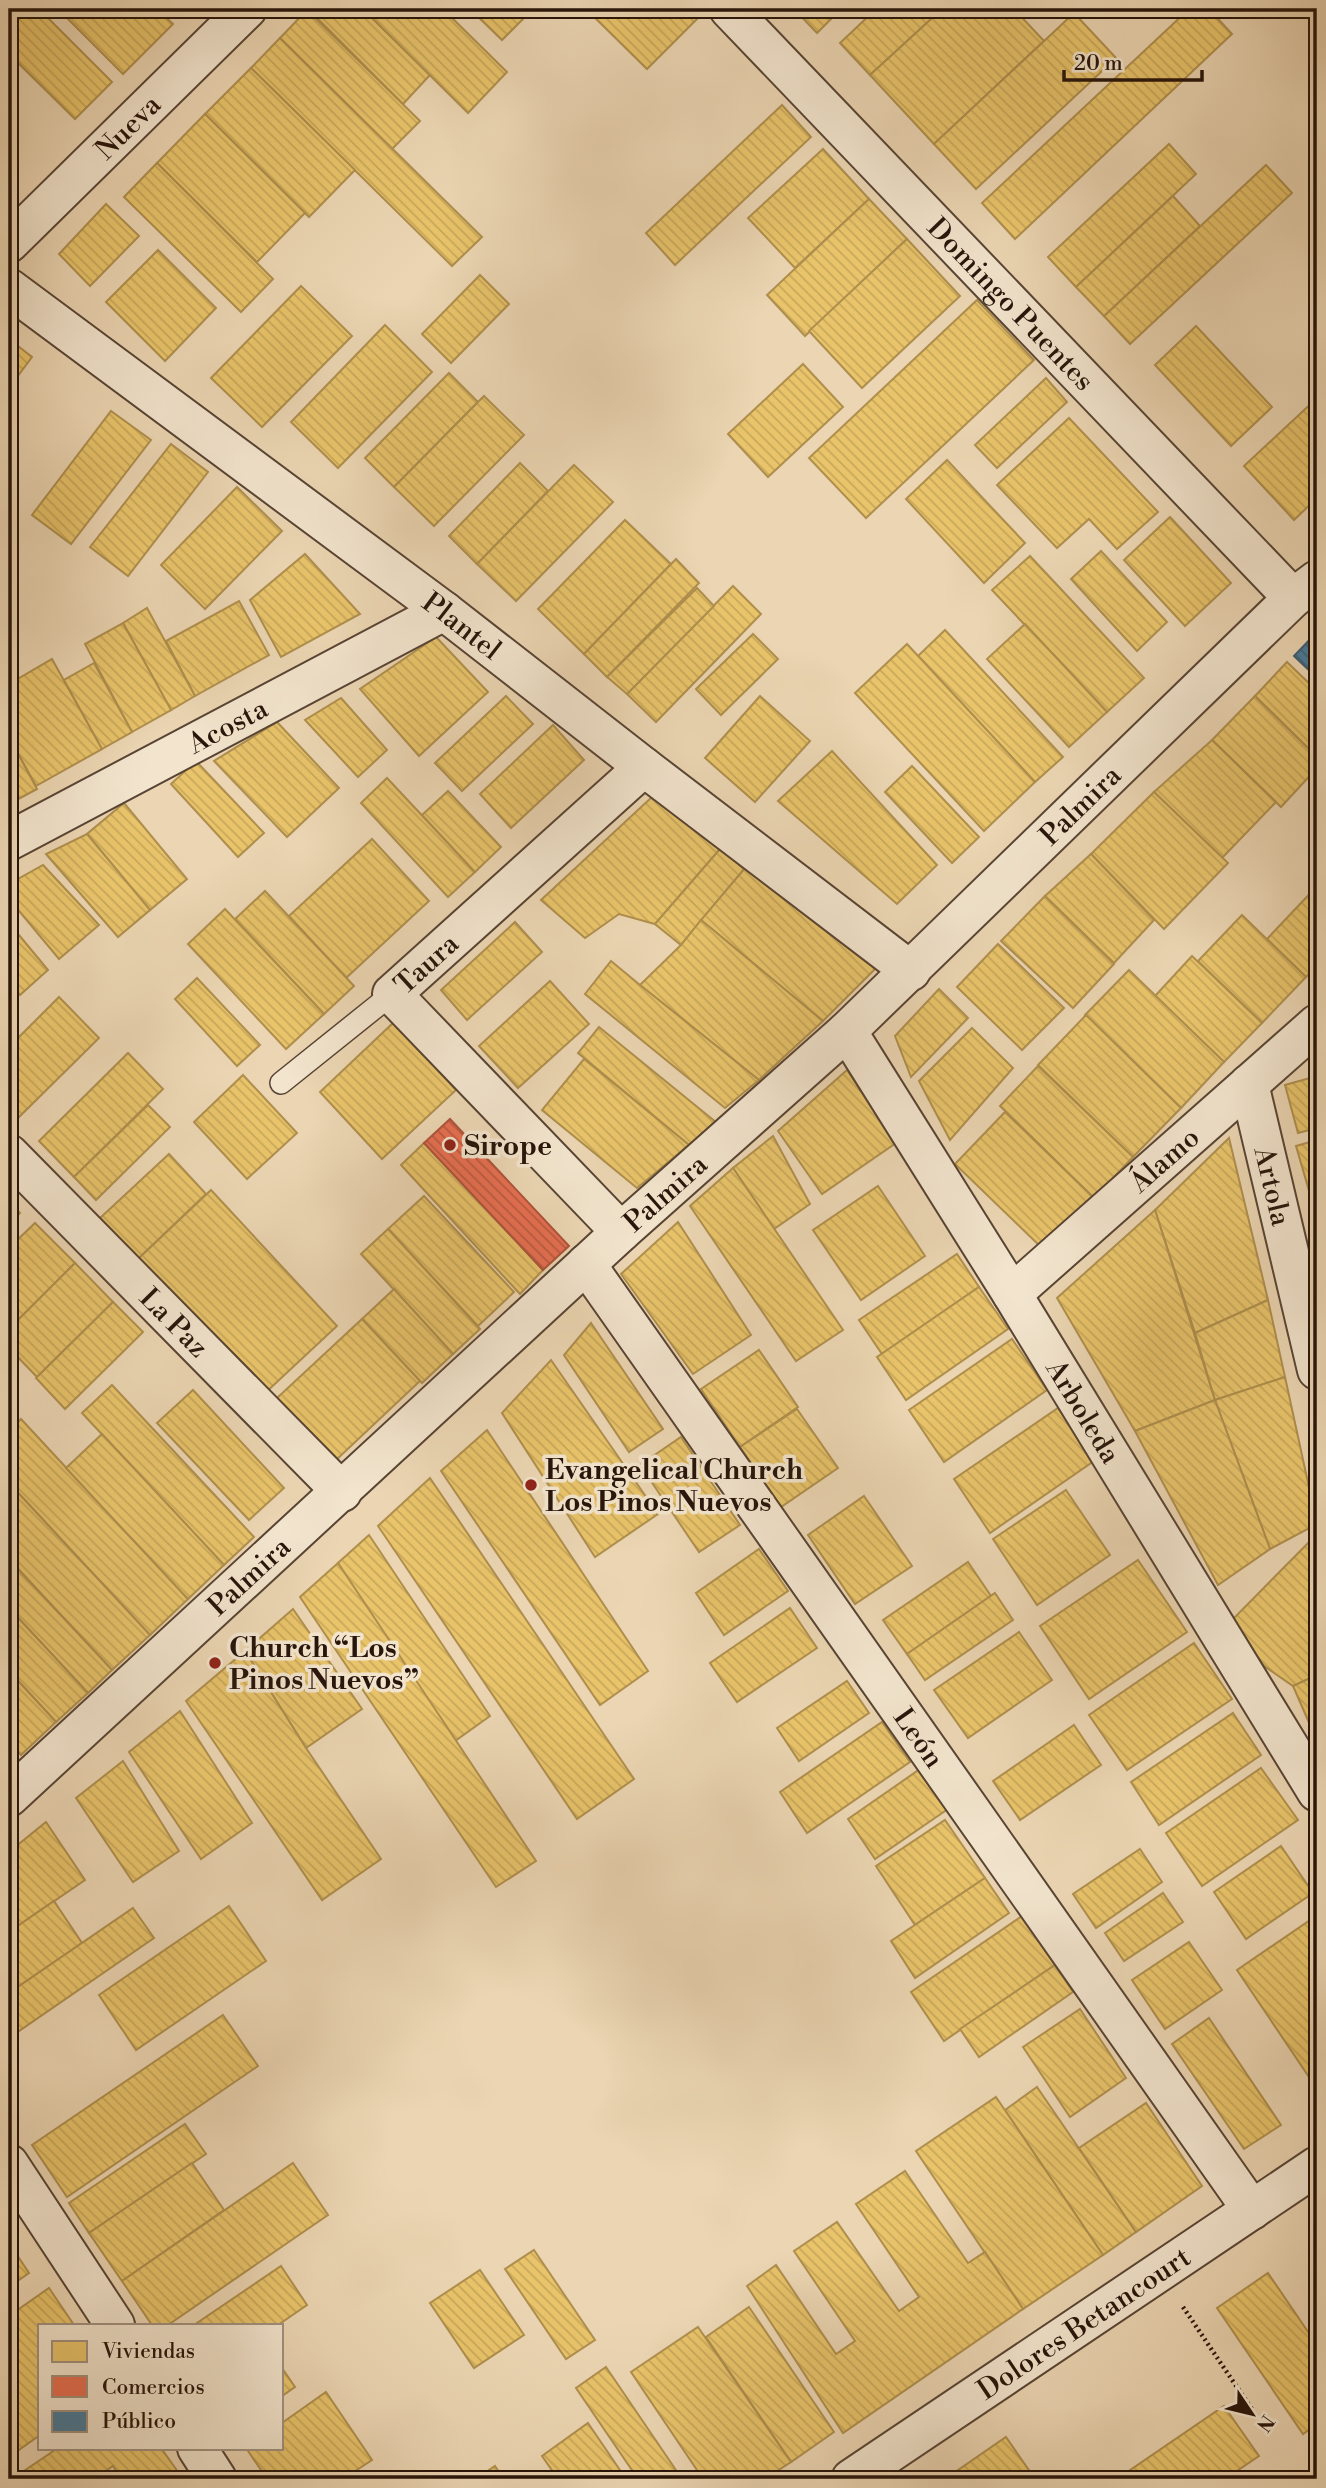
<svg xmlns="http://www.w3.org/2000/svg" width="1326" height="2488" font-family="'Libre Bodoni',serif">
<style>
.homes{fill:url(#homes-back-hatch);stroke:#af8f4d;stroke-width:2}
.shops{fill:url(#shops-back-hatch);stroke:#ad543c;stroke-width:2}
.public{fill:url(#public-back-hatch);stroke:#3c5c71;stroke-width:2}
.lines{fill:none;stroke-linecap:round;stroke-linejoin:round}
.service-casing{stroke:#584434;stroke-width:24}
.minor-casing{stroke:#584434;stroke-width:42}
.tertiary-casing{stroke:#584434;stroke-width:42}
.path{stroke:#27140a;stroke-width:4.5;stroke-dasharray:2 3.5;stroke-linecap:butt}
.service{stroke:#f2e4cd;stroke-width:21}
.minor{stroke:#f2e4cd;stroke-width:38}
.tertiary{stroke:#f2e4cd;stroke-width:38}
.poi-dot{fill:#8f2418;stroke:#f2e4cd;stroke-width:2.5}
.labels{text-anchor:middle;stroke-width:7;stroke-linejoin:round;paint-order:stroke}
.street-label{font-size:28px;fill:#27140a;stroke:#f2e4cd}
.poi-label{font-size:28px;font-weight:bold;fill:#27140a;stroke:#f2e4cd;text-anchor:start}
</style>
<defs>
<pattern id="homes-back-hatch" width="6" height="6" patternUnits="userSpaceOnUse" patternTransform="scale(1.75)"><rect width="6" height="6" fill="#e9c46a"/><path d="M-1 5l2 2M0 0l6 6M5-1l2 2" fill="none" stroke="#c8a85b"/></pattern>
<pattern id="shops-back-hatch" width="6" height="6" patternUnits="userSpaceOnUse" patternTransform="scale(1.75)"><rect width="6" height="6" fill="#e76f51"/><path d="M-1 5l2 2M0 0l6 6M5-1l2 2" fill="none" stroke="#bb5a41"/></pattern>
<pattern id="public-back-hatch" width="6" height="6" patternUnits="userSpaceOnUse" patternTransform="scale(1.75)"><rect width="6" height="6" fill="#457b9d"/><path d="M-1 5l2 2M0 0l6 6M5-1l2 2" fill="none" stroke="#3a647e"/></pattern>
</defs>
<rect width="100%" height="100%" fill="#ebd5b2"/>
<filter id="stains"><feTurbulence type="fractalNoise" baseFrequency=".00286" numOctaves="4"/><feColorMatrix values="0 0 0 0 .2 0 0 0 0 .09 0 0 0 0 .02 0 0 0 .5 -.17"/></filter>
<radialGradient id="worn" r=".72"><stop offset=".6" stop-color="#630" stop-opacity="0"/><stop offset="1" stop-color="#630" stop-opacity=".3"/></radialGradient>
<!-- homes -->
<g class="homes">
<path d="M9 9H39L112 82 75 119 9 54Z"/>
<path d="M58 9H157L173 24 123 74Z"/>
<path d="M308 9H363L430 75 403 104Z"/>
<path d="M363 9H443L507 72 468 113Z"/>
<path d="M470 9H533L502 40Z"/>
<path d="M586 9H686L697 19 647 69Z"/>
<path d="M794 9H841L817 33Z"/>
<path d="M876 9H942L870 75 840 43Z"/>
<path d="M942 9H1014L1044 41 934 144 870 75Z"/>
<path d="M1189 9H1209L1232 34 1015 239 982 203Z"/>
<path d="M307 10 420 121 392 149 280 38Z"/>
<path d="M1074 13 1116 58 976 189 934 144Z"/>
<path d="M280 38 482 237 452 266 251 68Z"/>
<path d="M251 68 355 170 309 217 205 114Z"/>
<path d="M782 105 811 137 675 265 646 233Z"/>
<path d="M205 114 305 213 257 262 157 163Z"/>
<path d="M1169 144 1196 174 1076 287 1048 257Z"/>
<path d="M823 149 869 199 795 268 748 218Z"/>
<path d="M157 163 273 279 241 312 124 197Z"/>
<path d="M1266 165 1292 193 1130 344 1104 316Z"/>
<path d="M1173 196 1200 226 1104 316 1076 287Z"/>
<path d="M869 199 907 239 805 336 767 295Z"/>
<path d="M106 204 139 236 90 286 59 254Z"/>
<path d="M907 239 960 296 862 388 809 331Z"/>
<path d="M158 250 216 308 165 361 106 302Z"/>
<path d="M480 275 509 304 451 363 422 334Z"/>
<path d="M301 286 352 336 262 427 211 378Z"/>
<path d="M977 300 1034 360 866 518 809 458Z"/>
<path d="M385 325 432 372 338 468 291 422Z"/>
<path d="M1196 326 1272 407 1231 446 1155 365Z"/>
<path d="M9 339 32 357 9 388Z"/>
<path d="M803 364 843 407 768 477 728 434Z"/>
<path d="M449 373 478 402 394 487 365 458Z"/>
<path d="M1046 378 1067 402 997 468 975 445Z"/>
<path d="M484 396 524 435 434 526 394 487Z"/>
<path d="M1317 398V498L1294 520 1244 466Z"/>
<path d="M111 411 151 440 71 544 32 515Z"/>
<path d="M1069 418 1158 512 1117 549 1089 519 1057 548 997 485Z"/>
<path d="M171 444 208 472 128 576 90 547Z"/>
<path d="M947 460 1025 543 984 583 906 499Z"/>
<path d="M520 463 548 491 477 564 449 536Z"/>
<path d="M574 465 613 502 516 601 477 564Z"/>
<path d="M237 487 282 531 205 609 161 565Z"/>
<path d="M1170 517 1231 583 1185 626 1124 560Z"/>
<path d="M625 520 671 564 584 654 538 609Z"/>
<path d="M1101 551 1167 622 1137 651 1071 579Z"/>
<path d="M305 554 360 614 281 657 250 600Z"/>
<path d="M1030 556 1144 678 1107 712 992 590Z"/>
<path d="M676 559 699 583 607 677 584 654Z"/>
<path d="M733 586 761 614 656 722 627 694Z"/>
<path d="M697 588 714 606 627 694 607 677Z"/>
<path d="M239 601 269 655 195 696 166 641Z"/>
<path d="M147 608 195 696 171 710 123 623Z"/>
<path d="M123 623 171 710 132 732 85 644Z"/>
<path d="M1025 624 1107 712 1069 747 987 659Z"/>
<path d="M945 630 1063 757 1035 782 918 656Z"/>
<path d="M753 634 778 659 721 715 696 689Z"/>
<path d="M436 637 488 692 419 756 360 689Z"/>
<path d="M907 644 1035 782 984 831 855 693Z"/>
<path d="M52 659 102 749 36 786 9 737V684Z"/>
<path d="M1287 662 1317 691V757L1255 696Z"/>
<path d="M94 663 132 732 102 749 64 680Z"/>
<path d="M506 696 533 724 462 791 435 763Z"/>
<path d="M760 696 810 741 755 802 705 758Z"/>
<path d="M1255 696 1317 757V768L1281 807 1212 740Z"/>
<path d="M341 698 387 750 358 777 305 720Z"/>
<path d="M277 722 339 788 287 837 214 761Z"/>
<path d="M553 725 584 760 511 828 480 794Z"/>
<path d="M9 737 37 789 9 804Z"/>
<path d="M1212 740 1276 802 1222 858 1154 792Z"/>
<path d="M832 751 937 865 897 904 778 801Z"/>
<path d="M196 761 264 833 238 857 171 784Z"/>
<path d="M912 766 979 837 952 863 885 792Z"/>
<path d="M387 778 475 872 448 897 361 803Z"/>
<path d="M448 791 501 847 475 872 422 815Z"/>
<path d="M1154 792 1228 863 1164 929 1091 854Z"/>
<path d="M653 796 720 849 655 924 619 914 585 938 541 900Z"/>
<path d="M124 803 187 879 150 910 87 834Z"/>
<path d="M87 834 150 910 118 937 46 854Z"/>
<path d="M372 839 429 901 346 978 289 916Z"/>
<path d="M720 849 745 868 681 945 655 924Z"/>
<path d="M1091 854 1154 920 1114 963 1045 896Z"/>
<path d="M43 865 99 925 59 959 9 899V884Z"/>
<path d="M745 868 878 966 823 1021 701 920Z"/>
<path d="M1317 886V966L1306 977 1267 939Z"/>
<path d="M265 891 354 986 324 1014 235 919Z"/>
<path d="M1045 896 1114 964 1073 1008 1001 941Z"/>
<path d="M225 909 324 1014 286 1049 188 944Z"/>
<path d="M1242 915 1306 977 1262 1023 1198 961Z"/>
<path d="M701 920 823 1021 759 1080 640 985 681 945Z"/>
<path d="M515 922 542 952 467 1020 441 990Z"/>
<path d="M9 923 48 970 20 995 9 982Z"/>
<path d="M998 944 1064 1008 1022 1050 957 987Z"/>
<path d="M1192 956 1262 1023 1224 1062 1155 996Z"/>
<path d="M611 961 640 985 759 1080 725 1108 585 994Z"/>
<path d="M1129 970 1224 1062 1181 1108 1085 1015Z"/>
<path d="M197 978 260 1045 237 1066 175 999Z"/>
<path d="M550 981 589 1024 518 1088 479 1046Z"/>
<path d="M939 989 968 1018 911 1077 895 1036Z"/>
<path d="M59 997 99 1038 15 1121 9 1115V1047Z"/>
<path d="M1086 1015 1181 1108 1133 1157 1038 1065Z"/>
<path d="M394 1022 456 1090 382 1159 320 1092Z"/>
<path d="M599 1027 717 1123 689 1145 578 1053Z"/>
<path d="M972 1028 1013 1068 950 1140 919 1081Z"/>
<path d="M128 1053 163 1089 74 1177 39 1141Z"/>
<path d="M584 1059 689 1145 637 1188 542 1110Z"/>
<path d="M1038 1066 1133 1157 1094 1198 1000 1106Z"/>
<path d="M847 1070 896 1143 822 1194 778 1131Z"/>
<path d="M243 1075 297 1133 247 1179 194 1122Z"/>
<path d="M1317 1076V1128L1298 1133 1285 1085Z"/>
<path d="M148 1105 170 1127 96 1200 74 1177Z"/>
<path d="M1005 1112 1094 1198 1044 1250 955 1164Z"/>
<path d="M773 1136 810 1204 774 1229 733 1168Z"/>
<path d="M1229 1138 1268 1300 1195 1333 1155 1210Z"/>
<path d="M1317 1140V1200L1312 1201 1296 1146Z"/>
<path d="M424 1143 543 1270 520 1294 401 1165Z"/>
<path d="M169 1154 206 1194 138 1259 100 1218Z"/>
<path d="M733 1168 843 1330 796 1361 690 1206Z"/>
<path d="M878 1186 925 1256 861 1300 813 1230Z"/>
<path d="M211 1190 337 1326 264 1394 138 1259Z"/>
<path d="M424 1196 514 1292 478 1326 388 1229Z"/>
<path d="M9 1201 20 1213 9 1224Z"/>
<path d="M1155 1210 1215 1400 1135 1431 1057 1298Z"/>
<path d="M678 1222 751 1335 693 1374 621 1274Z"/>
<path d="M35 1223 75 1263 9 1329V1248Z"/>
<path d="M388 1229 480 1329 453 1354 361 1254Z"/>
<path d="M957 1254 979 1287 882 1354 859 1320Z"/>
<path d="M75 1263 113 1302 37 1377 9 1348V1329Z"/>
<path d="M979 1287 1008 1329 906 1400 877 1357Z"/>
<path d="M394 1289 453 1354 422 1383 362 1319Z"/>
<path d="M1268 1300 1285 1377 1215 1400 1195 1333Z"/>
<path d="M113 1302 143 1332 65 1409 36 1378Z"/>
<path d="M362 1319 420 1381 336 1460 277 1398Z"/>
<path d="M591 1323 663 1429 629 1452 564 1355Z"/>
<path d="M1012 1339 1047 1390 944 1462 909 1410Z"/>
<path d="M759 1350 798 1407 740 1447 701 1389Z"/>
<path d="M551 1360 658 1514 595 1557 502 1413Z"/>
<path d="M1285 1377 1317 1524 1270 1549 1215 1400Z"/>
<path d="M112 1385 254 1537 224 1565 82 1413Z"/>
<path d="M193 1390 284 1488 249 1520 157 1423Z"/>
<path d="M1215 1400 1270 1549 1218 1585 1135 1431Z"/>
<path d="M1058 1408 1094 1461 990 1533 954 1479Z"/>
<path d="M797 1409 838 1468 781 1507 740 1447Z"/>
<path d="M21 1419 188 1599 150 1635 9 1483V1431Z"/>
<path d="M487 1430 648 1671 600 1705 441 1471Z"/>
<path d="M102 1434 224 1565 188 1599 66 1468Z"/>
<path d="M681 1437 740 1525 699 1552 640 1465Z"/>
<path d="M430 1478 634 1779 577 1819 378 1526Z"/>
<path d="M9 1483 150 1635 112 1670 9 1559Z"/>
<path d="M1066 1490 1110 1555 1037 1605 993 1539Z"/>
<path d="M864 1496 912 1566 855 1604 808 1535Z"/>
<path d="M369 1535 490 1716 455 1741 338 1563Z"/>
<path d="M1315 1536 1317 1539V1675L1293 1686 1264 1666 1232 1620Z"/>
<path d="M759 1549 788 1591 724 1635 696 1593Z"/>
<path d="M1138 1560 1187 1632 1089 1699 1040 1626Z"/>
<path d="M968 1562 991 1596 907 1654 883 1620Z"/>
<path d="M338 1563 536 1861 496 1887 300 1597Z"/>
<path d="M16 1567 112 1670 88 1693 9 1608V1574Z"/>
<path d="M995 1593 1013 1620 925 1680 907 1654Z"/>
<path d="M9 1608 88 1693 56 1722 9 1671Z"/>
<path d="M790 1608 817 1648 737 1702 710 1663Z"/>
<path d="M293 1609 362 1709 306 1748 245 1651Z"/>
<path d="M1019 1632 1052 1680 968 1738 934 1690Z"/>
<path d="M1194 1643 1232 1699 1127 1770 1089 1715Z"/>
<path d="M245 1651 306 1748 381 1859 322 1900 186 1701Z"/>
<path d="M9 1671 56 1722 21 1755 9 1742Z"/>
<path d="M1317 1675V1741L1293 1686Z"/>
<path d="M847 1681 869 1713 799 1761 777 1728Z"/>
<path d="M180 1711 252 1823 201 1859 129 1752Z"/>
<path d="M1233 1713 1261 1755 1159 1825 1131 1782Z"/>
<path d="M882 1722 910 1762 807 1833 780 1792Z"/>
<path d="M1074 1725 1101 1765 1020 1820 993 1781Z"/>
<path d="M123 1761 179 1851 133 1882 76 1798Z"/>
<path d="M1261 1768 1298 1820 1202 1886 1166 1833Z"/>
<path d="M920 1769 948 1809 875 1859 848 1819Z"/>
<path d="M945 1820 985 1878 915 1925 876 1866Z"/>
<path d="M46 1822 85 1880 9 1932V1852Z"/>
<path d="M1281 1846 1313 1893 1246 1939 1214 1892Z"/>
<path d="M1140 1849 1162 1882 1096 1928 1073 1894Z"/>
<path d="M985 1878 1009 1913 915 1978 891 1941Z"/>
<path d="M1163 1893 1183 1922 1124 1961 1105 1933Z"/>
<path d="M54 1901 82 1943 9 1993V1932Z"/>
<path d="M229 1906 266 1961 136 2050 99 1995Z"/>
<path d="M133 1908 154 1938 9 2038V1993Z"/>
<path d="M1022 1916 1055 1965 944 2041 911 1992Z"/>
<path d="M1316 1916 1317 1918V2089L1237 1970Z"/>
<path d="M1189 1942 1222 1990 1165 2029 1132 1980Z"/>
<path d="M1055 1965 1073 1992 979 2057 960 2029Z"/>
<path d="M1080 2009 1126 2078 1070 2117 1023 2047Z"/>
<path d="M223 2015 258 2066 67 2197 32 2145Z"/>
<path d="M1209 2018 1281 2125 1244 2149 1172 2044Z"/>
<path d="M1037 2087 1136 2232 1103 2255 1005 2110Z"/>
<path d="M996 2097 1103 2255 1023 2309 916 2151Z"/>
<path d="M1146 2103 1202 2186 1136 2232 1079 2148Z"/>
<path d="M185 2124 206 2154 89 2233 69 2203Z"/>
<path d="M192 2163 224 2210 122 2281 89 2233Z"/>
<path d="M293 2163 328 2215 168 2325H152L122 2281Z"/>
<path d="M905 2171 968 2263 985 2252 1023 2309 843 2433 747 2286 776 2265 836 2354 855 2341 794 2251 837 2222 899 2311 919 2297 856 2204Z"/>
<path d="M9 2243 29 2273 9 2287Z"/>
<path d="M534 2250 595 2340 566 2359 505 2269Z"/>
<path d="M281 2266 307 2305 278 2325H194Z"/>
<path d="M480 2270 524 2335 474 2368 430 2303Z"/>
<path d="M1268 2273 1317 2345V2424L1303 2434 1217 2308Z"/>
<path d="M49 2288 74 2325H40V2435L9 2457V2316Z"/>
<path d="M749 2307 834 2432 791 2462 706 2337Z"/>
<path d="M698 2327 791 2462 765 2479H703L631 2372Z"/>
<path d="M606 2367 682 2479H638L576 2388Z"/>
<path d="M282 2368 295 2387 282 2396Z"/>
<path d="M326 2392 372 2460 343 2479H267L246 2448H282V2423Z"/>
<path d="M1224 2406 1259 2456 1225 2479H1117Z"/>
<path d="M588 2423 626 2479H558L542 2456Z"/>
<path d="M1006 2437 1035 2479H945Z"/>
<path d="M58 2448H161L183 2479H121L113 2466 94 2479H12Z"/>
<path d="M495 2466 504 2479H476Z"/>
</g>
<!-- shops -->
<path class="shops" d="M450 1119 569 1246 543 1270 424 1143Z"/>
<!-- public -->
<path class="public" d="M1317 632V678L1294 656Z"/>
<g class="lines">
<!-- service casing -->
<g class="service-casing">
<path id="service" d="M281 1083 392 994"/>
</g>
<!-- minor casing -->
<g class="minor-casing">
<g id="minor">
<path id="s1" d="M729 9 1293 598"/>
<path id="s2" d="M9 243 247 9"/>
<path id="s3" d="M9 288 444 611 644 767 911 971"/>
<path id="s4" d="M9 841 444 611"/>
<path id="s5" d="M847 1031 1012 1294 1317 1792"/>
<path id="s6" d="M1249 1084 1317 1370"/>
<path id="s7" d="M9 1154 342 1492"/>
<path id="s8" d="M621 1232 392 994 644 767"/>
<path id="s9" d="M586 1264 1252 2210"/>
<path id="s10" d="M1012 1294 1317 1024"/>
<path id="s11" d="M9 1797 621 1232 847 1031 1293 598 1317 580"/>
<path d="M9 2164 115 2325"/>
<path d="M197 2448 217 2479"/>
</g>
</g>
<!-- tertiary casing -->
<g class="tertiary-casing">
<g id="tertiary">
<path id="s12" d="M851 2479 1317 2166"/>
</g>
</g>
<!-- path -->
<path class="path" d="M1183 2307 1253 2411"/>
<!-- service -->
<use href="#service" class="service"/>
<!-- minor -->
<use href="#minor" class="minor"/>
<!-- tertiary -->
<use href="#tertiary" class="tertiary"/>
</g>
<!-- markers -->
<g class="poi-dot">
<circle cx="450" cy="1145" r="7"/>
<circle cx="531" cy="1485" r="7"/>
<circle cx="215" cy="1663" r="7"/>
</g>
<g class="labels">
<!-- street labels -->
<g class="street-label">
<text dy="10" stroke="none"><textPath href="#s2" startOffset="166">Nueva</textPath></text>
<text dy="10" stroke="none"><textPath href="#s1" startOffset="408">Domingo Puentes</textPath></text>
<text dy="10" stroke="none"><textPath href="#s3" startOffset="565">Plantel</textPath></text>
<text dy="10" stroke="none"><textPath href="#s4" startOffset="247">Acosta</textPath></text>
<text dy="10" stroke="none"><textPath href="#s11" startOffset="1460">Palmira</textPath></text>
<text dy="10" stroke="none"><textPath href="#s8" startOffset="376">Taura</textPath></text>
<text dy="10" stroke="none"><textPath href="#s10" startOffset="203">Álamo</textPath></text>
<text dy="10" stroke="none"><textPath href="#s6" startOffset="105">Artola</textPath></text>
<text dy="10" stroke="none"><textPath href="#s11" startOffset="892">Palmira</textPath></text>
<text dy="10" stroke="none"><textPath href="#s7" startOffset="236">La Paz</textPath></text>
<text dy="10" stroke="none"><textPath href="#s5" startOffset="448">Arboleda</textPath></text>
<text dy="10" stroke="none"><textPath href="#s11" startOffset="326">Palmira</textPath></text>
<text dy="10" stroke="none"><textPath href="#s9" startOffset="579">León</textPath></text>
<text dy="10" stroke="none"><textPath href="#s12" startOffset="280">Dolores Betancourt</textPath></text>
</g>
<!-- poi labels -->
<g class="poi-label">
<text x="464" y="1155">Sirope</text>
<text x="545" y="1479">Evangelical Church<tspan x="545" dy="32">Los Pinos Nuevos</tspan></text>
<text x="229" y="1657">Church “Los<tspan x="229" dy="32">Pinos Nuevos”</tspan></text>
</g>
</g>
<!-- margin -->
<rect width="1326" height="2488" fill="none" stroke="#ebd5b2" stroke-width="35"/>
<rect x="10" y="10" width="1305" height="2467" fill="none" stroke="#27140a" stroke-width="3.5"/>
<rect x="18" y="18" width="1291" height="2453" fill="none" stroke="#27140a" stroke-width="2"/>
<!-- legend -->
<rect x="38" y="2324" width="245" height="126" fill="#f2e4cd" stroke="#a1917f" stroke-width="2"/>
<rect x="52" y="2341" width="35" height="21" fill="#e9c46a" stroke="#a1917f" stroke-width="2"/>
<text x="102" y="2358" font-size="21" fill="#27140a">Viviendas</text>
<rect x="52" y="2376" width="35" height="21" fill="#e76f51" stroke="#a1917f" stroke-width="2"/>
<text x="102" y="2394" font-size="21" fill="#27140a">Comercios</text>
<rect x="52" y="2411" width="35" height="21" fill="#457b9d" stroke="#a1917f" stroke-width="2"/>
<text x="102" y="2428" font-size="21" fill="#27140a">Público</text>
<!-- north arrow -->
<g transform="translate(1252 2414) rotate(125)" stroke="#f2e4cd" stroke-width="5" paint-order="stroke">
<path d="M0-5L12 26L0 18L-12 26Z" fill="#27140a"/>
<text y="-10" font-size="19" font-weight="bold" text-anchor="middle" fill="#27140a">N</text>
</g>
<!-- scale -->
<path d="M1064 70v10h138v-10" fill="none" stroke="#27140a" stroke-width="3.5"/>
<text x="1074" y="70" font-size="21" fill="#27140a" stroke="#f2e4cd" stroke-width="5" paint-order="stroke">20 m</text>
<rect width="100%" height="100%" filter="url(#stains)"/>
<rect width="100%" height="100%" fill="url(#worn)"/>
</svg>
